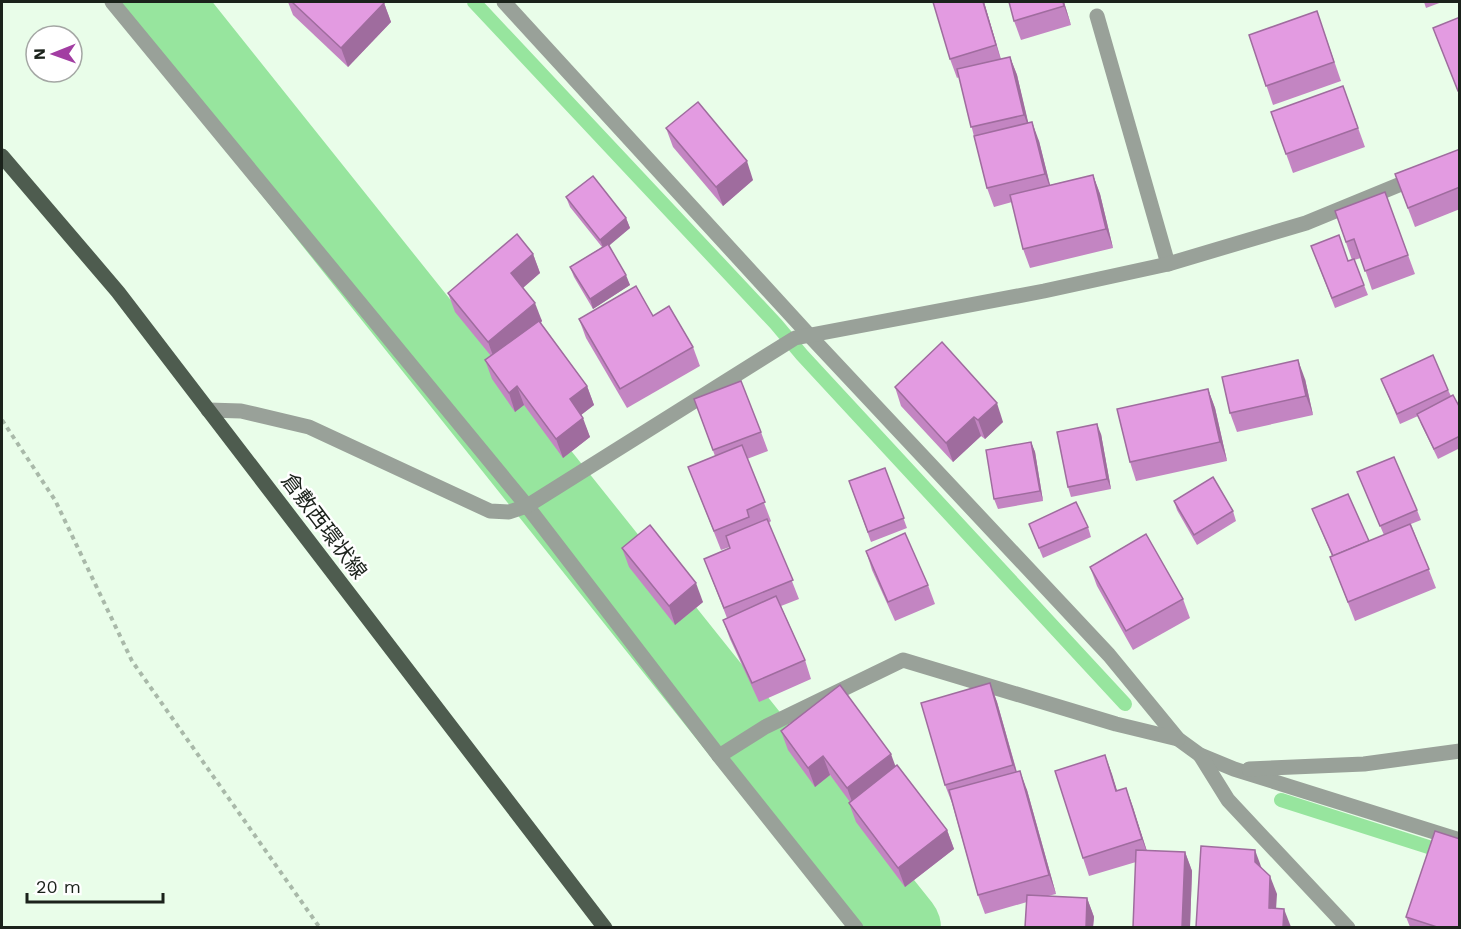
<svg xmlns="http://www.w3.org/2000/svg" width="1461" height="929" font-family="'Work Sans','Noto Sans JP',sans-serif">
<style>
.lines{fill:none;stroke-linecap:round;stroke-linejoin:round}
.stream{stroke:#97e59e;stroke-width:14}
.river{stroke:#97e59e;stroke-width:82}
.path{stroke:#a9b9a9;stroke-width:4;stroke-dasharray:4.5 4.5;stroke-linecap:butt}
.minor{stroke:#99a199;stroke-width:15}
.major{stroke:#4e5c4f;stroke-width:15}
.wall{fill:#c385c2}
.shaded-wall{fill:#9f6c9e}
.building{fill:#e39be1;stroke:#9f6c9e;stroke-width:1.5}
.labels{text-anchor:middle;stroke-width:5;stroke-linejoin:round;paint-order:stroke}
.street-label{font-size:21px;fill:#1b221b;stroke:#fff}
</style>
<rect width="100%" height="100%" fill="#e9fde9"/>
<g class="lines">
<!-- stream -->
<g class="stream">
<path d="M474 2 776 324 802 355 1125 704"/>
<path d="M1281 800 1460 857"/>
</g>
<!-- river -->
<path class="river" d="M160 2 900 928"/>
<!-- path -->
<path class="path" d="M2 420 55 500 132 661 320 928"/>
<!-- minor -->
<g class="minor">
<path d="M112 2 527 506 719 756 856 928"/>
<path d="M504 2 809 335 1109 655 1178 739 1200 755 1234 769 1460 840"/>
<path d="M1097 16 1168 264"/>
<path d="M208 410 241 411 309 427 490 511 509 512 527 506 795 338 1044 291 1168 264 1306 223 1418 177"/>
<path d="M1200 755 1228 800 1348 928"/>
<path d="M719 756 765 727 903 660 1116 724 1178 739"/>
<path d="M1249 769 1364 764 1460 751"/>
</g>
<!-- major -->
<path class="major" d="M2 156 118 292 605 928"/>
</g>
<!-- wall -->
<g class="wall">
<path d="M288 2H383L384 3 391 22 348 67 293 15Z"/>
<path d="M984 2 1001 59 1010 57 1017 75 1028 123 1039 141 1050 185 1093 175 1100 194 1113 248 1030 268 1023 249 1012 202 994 207 987 188 959 77 957 78 950 59Z"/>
<path d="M1064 2 1071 25 1021 40 1014 21Z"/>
<path d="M1424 2H1442L1426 8Z"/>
<path d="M1317 11 1341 81 1273 105 1249 35Z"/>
<path d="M1460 17V96L1433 28Z"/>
<path d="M1343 86 1365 147 1293 173 1271 112Z"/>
<path d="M666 128 753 180 723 206 673 147Z"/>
<path d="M1460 149V209L1415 227 1395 174Z"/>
<path d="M1385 192 1415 274 1372 290 1361 258 1354 260 1368 295 1335 308 1311 246 1348 261 1352 260 1335 211Z"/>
<path d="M566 197 626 218 630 228 609 245 630 285 593 309 574 277 570 267 602 247 570 207Z"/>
<path d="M533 254 540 273 523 288 542 321 541 323 587 386 594 405 581 415 590 437 563 458 524 405 515 412 492 379 485 360 491 356 455 312 448 293Z"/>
<path d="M653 316 693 347 700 366 627 408 586 338 579 319Z"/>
<path d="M1305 379 1313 415 1237 432 1230 413Z"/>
<path d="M1381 379 1448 390 1451 396 1460 408V448L1438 459 1421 424 1418 416 1400 424Z"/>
<path d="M895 387 1003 422 985 439 981 436 953 462 901 406Z"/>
<path d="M1208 389 1215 408 1227 461 1136 481 1130 462Z"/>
<path d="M694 399 761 432 768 451 747 459 771 521 769 523 799 599 781 606 805 660 811 679 759 702 730 639 723 620 727 618 704 559 730 548V547L721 550 688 467 715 456Z"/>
<path d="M1101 434 1111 489 1071 497 1068 487Z"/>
<path d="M1031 442 1035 452 1043 501 998 509 994 499Z"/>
<path d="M885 468 907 528 871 542 849 481Z"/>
<path d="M1357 472 1417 510 1421 520 1411 524 1436 588 1355 621 1330 557 1332 556 1312 509 1369 541 1384 535Z"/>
<path d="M1174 501 1233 511 1236 521 1197 545 1177 510Z"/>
<path d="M1029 524 1088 527 1091 537 1043 558Z"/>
<path d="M622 548 703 602 675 625 629 567Z"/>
<path d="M866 551 928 585 935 604 895 621 872 570Z"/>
<path d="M1090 567 1183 599 1190 618 1133 650 1097 586Z"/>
<path d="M990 683 997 702 1017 772 1027 790 1056 894 1048 896 1087 898 1094 917 1093 927H1025L1027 902 985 914 978 895 952 803 945 785Z"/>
<path d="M781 731 896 766 947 830 954 849 905 887 856 822 849 803 850 802 830 775 815 787 788 750Z"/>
<path d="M1105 755 1117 791 1126 788 1147 851 1185 852 1192 871 1190 927H1133L1136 862 1089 876 1083 858Z"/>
<path d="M1406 917 1460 927H1410Z"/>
</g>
<!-- shaded-wall -->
<g class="shaded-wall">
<path d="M983 2H984L1002 64 996 45Z"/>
<path d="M1063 2H1064L1071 25 1064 6Z"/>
<path d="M384 3 391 22 348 67 341 48Z"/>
<path d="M1010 57 1017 75 1031 134 1024 115Z"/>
<path d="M1032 122 1039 141 1052 193 1045 174Z"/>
<path d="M747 161 753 180 723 206 716 187Z"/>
<path d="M1093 175 1100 194 1113 248 1106 229Z"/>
<path d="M626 218 630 228 604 250 600 240Z"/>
<path d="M533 254 540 273 518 292 511 273Z"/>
<path d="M626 275 630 285 593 309 590 299Z"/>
<path d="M535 303 542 321 495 361 488 342Z"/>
<path d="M1298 360 1305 379 1313 415 1306 396Z"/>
<path d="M517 386 524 405 515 412 509 393Z"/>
<path d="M587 386 594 405 577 418 570 399Z"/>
<path d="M1208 389 1215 408 1227 461 1220 442Z"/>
<path d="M997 403 1003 422 985 439 978 420Z"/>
<path d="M974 417 981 436 953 462 946 443Z"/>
<path d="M583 418 590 437 563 458 556 439Z"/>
<path d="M1097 424 1101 434 1111 489 1107 479Z"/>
<path d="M1031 442 1035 452 1043 501 1040 491Z"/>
<path d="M696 583 703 602 675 625 669 606Z"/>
<path d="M990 683 997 702 1020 784 1013 765Z"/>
<path d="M891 754 898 773 854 807 847 788Z"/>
<path d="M1105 755 1112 774 1123 810 1116 791Z"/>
<path d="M823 756 830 775 815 787 808 768Z"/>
<path d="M1020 771 1027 790 1056 894 1049 875Z"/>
<path d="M1126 788 1133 807 1149 858 1142 839Z"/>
<path d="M947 830 954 849 905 887 898 868Z"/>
<path d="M1255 850 1262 869 1255 862Z"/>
<path d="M1185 852 1192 871 1190 927H1182Z"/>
<path d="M1270 876 1277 894 1275 927 1269 908Z"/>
<path d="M1087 898 1094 917 1093 927H1086Z"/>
<path d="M1284 909 1291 927H1283Z"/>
</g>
<!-- building -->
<g class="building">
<path d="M292 2H383L384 3 341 48Z"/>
<path d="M933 2H983L996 45 950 59Z"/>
<path d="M1009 2H1063L1064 6 1014 21Z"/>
<path d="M1317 11 1334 62 1266 86 1249 35Z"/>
<path d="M1460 17V91H1458L1433 28Z"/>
<path d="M1010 57 1024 115 971 127 957 69Z"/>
<path d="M1343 86 1358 128 1286 154 1271 112Z"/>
<path d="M698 102 747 161 716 187 666 128Z"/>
<path d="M1032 122 1045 174 987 188 974 136Z"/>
<path d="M1460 149V187L1408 208 1395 174Z"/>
<path d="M1093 175 1106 229 1023 249 1010 195Z"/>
<path d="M593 176 626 218 600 240 566 197Z"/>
<path d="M1385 192 1408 255 1365 271 1354 239 1346 242 1335 211Z"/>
<path d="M517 234 533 254 511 273 535 303 488 342 448 293Z"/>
<path d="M1339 235 1348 261 1354 259 1364 285 1332 298 1311 246Z"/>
<path d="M608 244 626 275 590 299 570 267Z"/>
<path d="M636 286 653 316 669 306 693 347 620 389 579 319Z"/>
<path d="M539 321 587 386 570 399 583 418 556 439 517 386 509 393 485 360Z"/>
<path d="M942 342 997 403 978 420 974 417 946 443 895 387Z"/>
<path d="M1433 355 1448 390 1397 414 1381 379Z"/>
<path d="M1298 360 1306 396 1230 413 1222 377Z"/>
<path d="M741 381 761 432 713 450 694 399Z"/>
<path d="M1208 389 1220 442 1130 462 1117 409Z"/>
<path d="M1453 395 1460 408V436L1434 449 1417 414Z"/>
<path d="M1097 424 1107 479 1068 487 1057 432Z"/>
<path d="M1031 442 1040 491 994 499 986 450Z"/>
<path d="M742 445 765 502 747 510 749 517 714 531 688 467Z"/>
<path d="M1394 457 1417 510 1380 526 1357 472Z"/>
<path d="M885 468 904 518 868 532 849 481Z"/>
<path d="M1213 477 1233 511 1194 535 1174 501Z"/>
<path d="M1348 494 1369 541 1333 556 1312 509Z"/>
<path d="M1076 502 1088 527 1039 548 1029 524Z"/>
<path d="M767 519 793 580 724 608 704 559 730 548 726 536Z"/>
<path d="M1410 524 1429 569 1348 602 1330 557Z"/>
<path d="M650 525 696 583 669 606 622 548Z"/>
<path d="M905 533 928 585 888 602 866 551Z"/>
<path d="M1146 534 1183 599 1126 631 1090 567Z"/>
<path d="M776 596 805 660 752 683 723 620Z"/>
<path d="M990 683 1013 765 945 785 921 703Z"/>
<path d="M840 685 891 754 847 788 823 756 808 768 781 731Z"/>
<path d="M1105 755 1116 791 1126 788 1142 839 1083 858 1055 771Z"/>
<path d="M897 765 947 830 898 868 849 803Z"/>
<path d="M1020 771 1049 875 978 895 949 790Z"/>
<path d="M1435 831 1460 839V927H1437L1406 917Z"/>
<path d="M1201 846 1255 850V862L1270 876 1269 908 1284 909 1283 927H1196Z"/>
<path d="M1136 850 1185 852 1182 927H1133Z"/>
<path d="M1027 895 1087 898 1086 927H1025Z"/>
</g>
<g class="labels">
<!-- street labels -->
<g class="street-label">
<text transform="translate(324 526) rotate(53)" y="7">倉敷西環状線</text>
</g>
</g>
<!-- border -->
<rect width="1461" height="929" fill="none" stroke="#1b221b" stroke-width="6"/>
<!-- north arrow -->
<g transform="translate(54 54) rotate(269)"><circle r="28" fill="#ffffff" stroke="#a4a7a4" stroke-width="1.5"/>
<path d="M0-4.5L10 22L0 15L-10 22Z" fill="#a23da2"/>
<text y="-9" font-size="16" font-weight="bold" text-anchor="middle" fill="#1b221b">N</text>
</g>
<!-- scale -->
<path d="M27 893v9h136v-9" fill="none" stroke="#1b221b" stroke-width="3"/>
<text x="36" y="893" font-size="18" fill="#1b221b" stroke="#ffffff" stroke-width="4.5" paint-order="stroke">20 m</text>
</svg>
